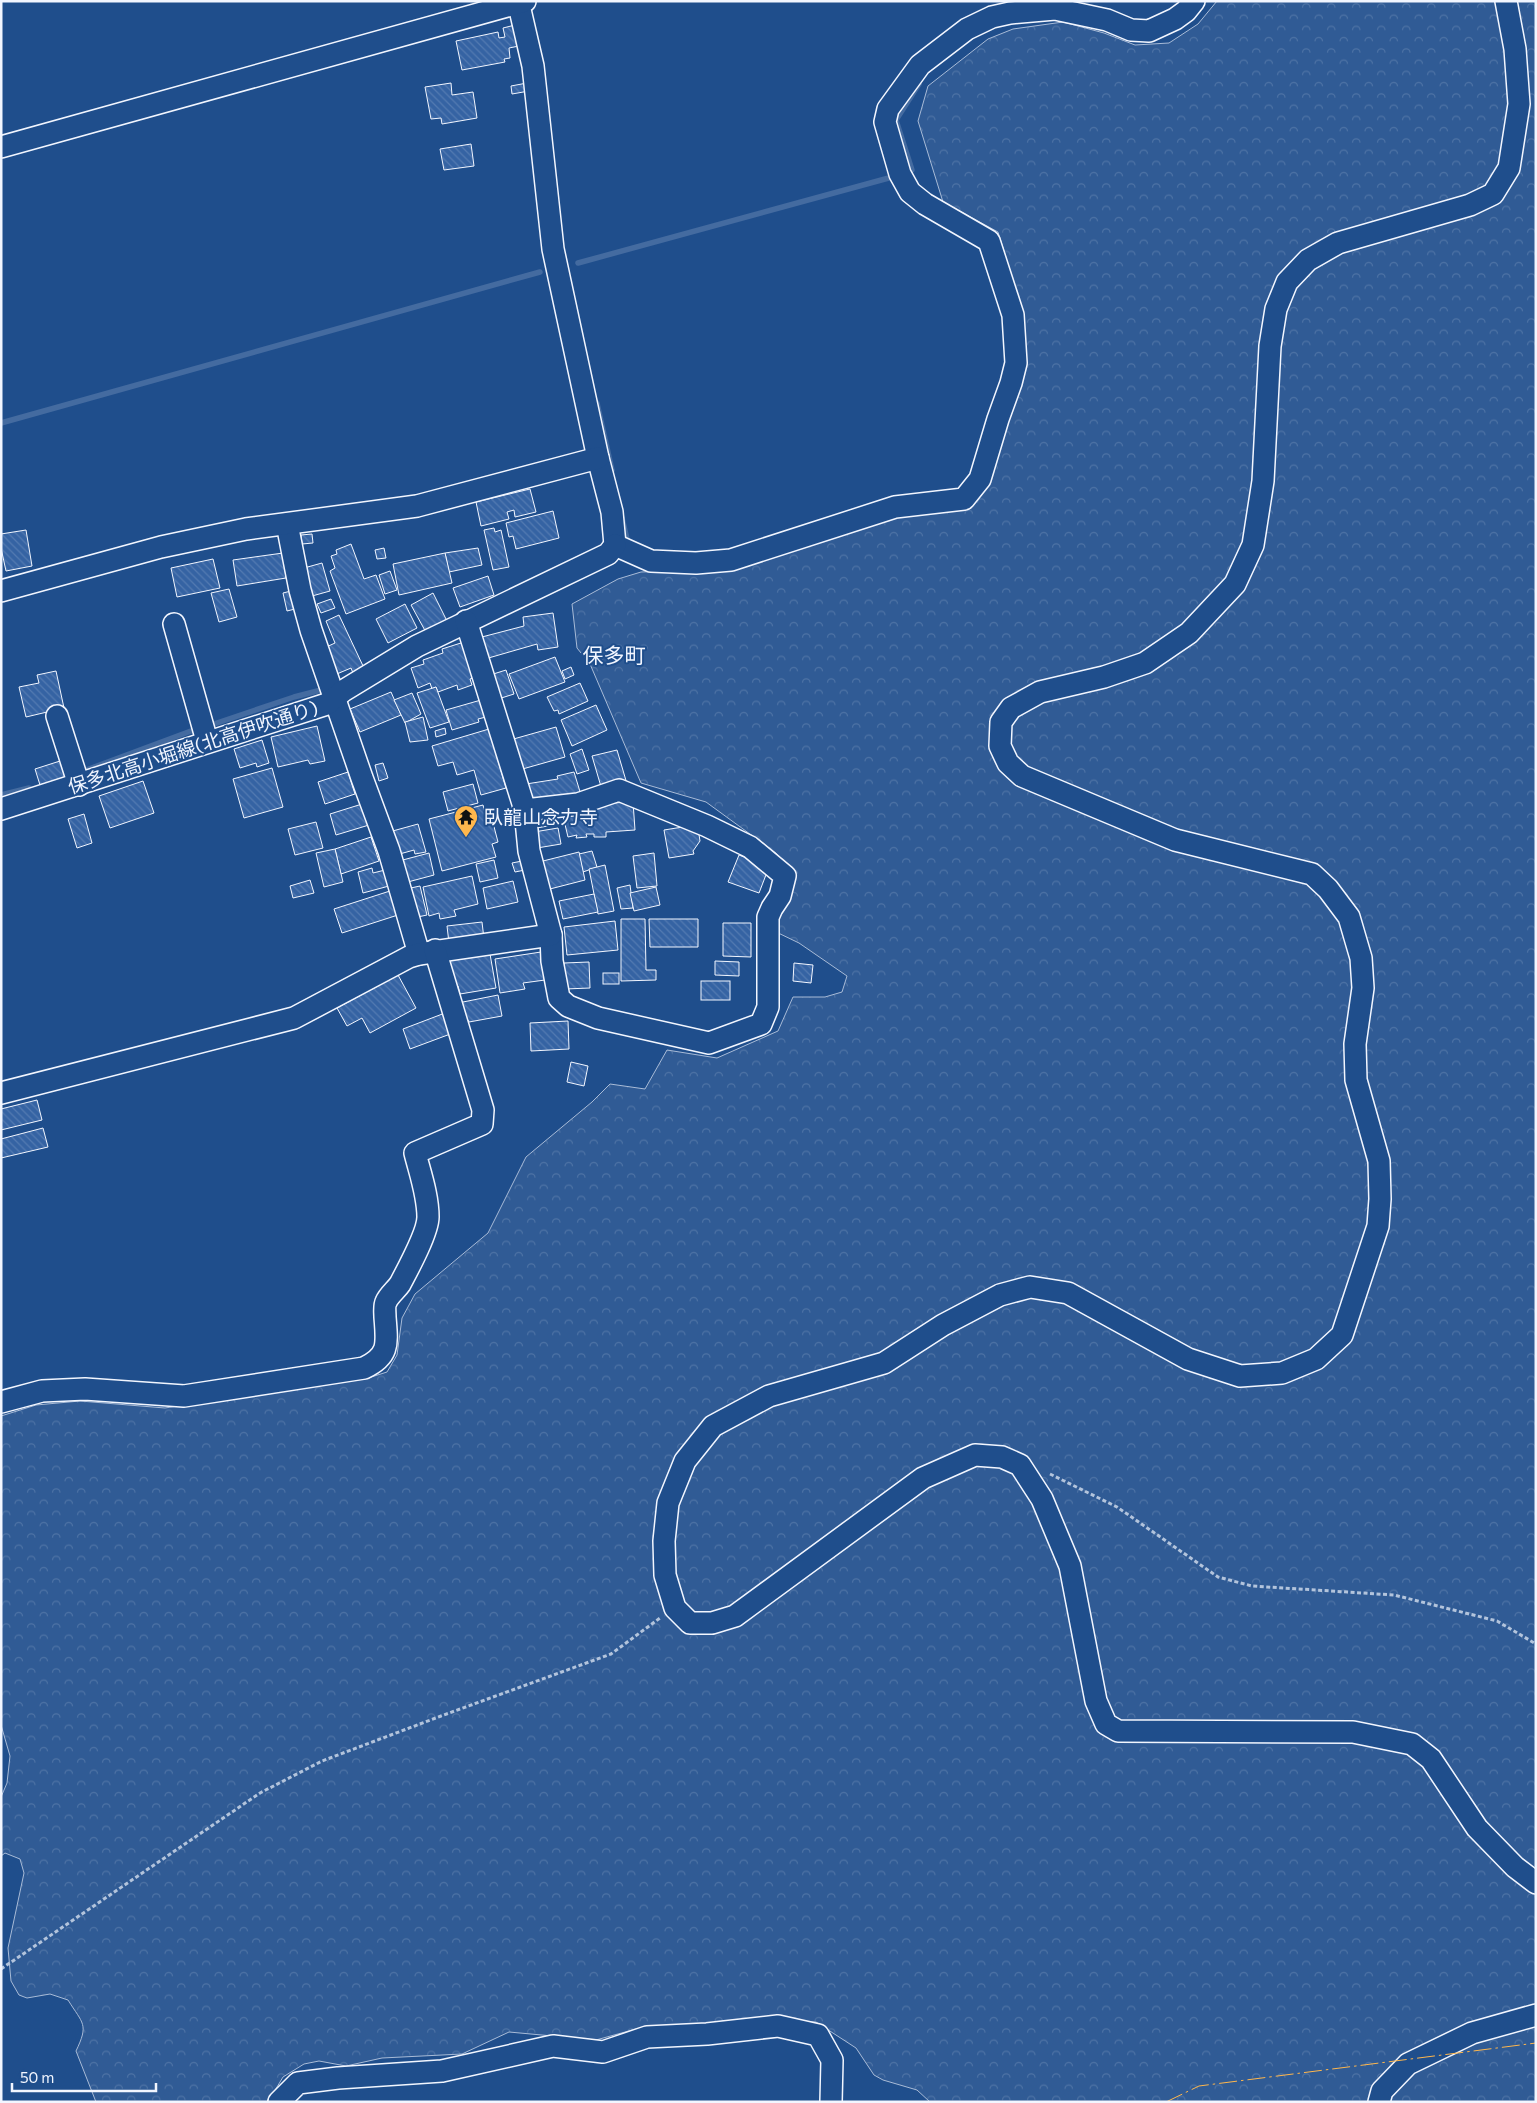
<svg xmlns="http://www.w3.org/2000/svg" width="1537" height="2103" font-family="Commissioner,'Noto Sans JP',sans-serif">
<style>
.forest{fill:url(#forest-crowns);stroke:#a8bbd7}
.lines{fill:none;stroke-linecap:round;stroke-linejoin:round}
.stream{stroke:#446ba0;stroke-width:5.5}
.building{fill:url(#building-back-hatch);stroke:#f2f6ff}
.minor-casing{stroke:#f2f6ff;stroke-width:24}
.path{stroke:#b3c4dc;stroke-width:3;stroke-dasharray:4 2.5;stroke-linecap:butt}
.minor{stroke:#1f4e8c;stroke-width:21}
.power{stroke:#ffb74d;stroke-width:1;stroke-dasharray:18 4 2.5 4;stroke-linecap:butt}
.labels{text-anchor:middle;stroke-width:4;stroke-linejoin:round;paint-order:stroke}
.street-label{font-size:19px;fill:#f2f6ff;stroke:#1f4e8c}
.poi-label{font-size:19px;fill:#f2f6ff;stroke:#1f4e8c;text-anchor:start}
.quarter-label{font-size:21px;fill:#f2f6ff;stroke:#1f4e8c}
</style>
<defs>
<pattern id="forest-crowns" width="20" height="18" patternUnits="userSpaceOnUse" patternTransform="scale(1.25)"><rect width="20" height="18" fill="#305b95"/><path d="M2 6a3 3 0 1 1 6 0M12 15a3 3 0 1 1 6 0" fill="none" stroke="#4e73a5"/></pattern>
<pattern id="building-back-hatch" width="6" height="6" patternUnits="userSpaceOnUse" patternTransform="scale(1.25)"><rect width="6" height="6" fill="#3563a3"/><path d="M-1 5l2 2M0 0l6 6M5-1l2 2" fill="none" stroke="#537ab1"/></pattern>
</defs>
<rect width="100%" height="100%" fill="#1f4e8c"/>
<!-- forest -->
<path class="forest" d="M1217 1H1536V2102H930L917 2090 883 2080 874 2075 856 2048 816 2022 761 2021 700 2031 636 2029 596 2040 509 2032 462 2054 382 2058 346 2066 319 2061 304 2064 283 2077 268 2102H96L76 2051C89 2024 83 2024 68 2000L50 1994 27 1998 19 1995 11 1981 8 1948 24 1873 20 1859 5 1853 1 1856V1797L7 1783 10 1756 1 1725V1416L36 1405 80 1401 165 1408 329 1382 365 1379 387 1372 397 1355 402 1318 415 1294 488 1233 526 1157 592 1102 610 1084 645 1089 667 1050 717 1058 778 1031 793 997H825L842 992 847 976 799 943 772 930 795 876 776 853 706 802 641 783 590 664 577 648 572 604 618 579 641 572 732 569 980 491 1021 306 998 232 943 202 918 121 928 86 988 39 1013 29 1063 22 1104 33 1135 45 1169 43 1198 24Z"/>
<g class="lines">
<!-- stream -->
<g class="stream">
<path d="M909 172 912 170 896 120 919 84"/>
<path d="M578 263 896 176"/>
<path d="M597 403 612 470"/>
<path d="M1 423 540 272"/>
<path d="M622 518 627 539 624 545"/>
<path d="M208 726 294 697 325 689"/>
<path d="M81 772 199 728"/>
<path d="M1 795 29 788"/>
</g>
</g>
<!-- building -->
<g class="building">
<path d="M515 25 519 46 509 48 510 58 504 59 505 62 462 70 456 41 498 32 499 38 505 37 503 28Z"/>
<path d="M451 83 452 95 473 92 477 118 442 124 441 118 431 119 425 87Z"/>
<path d="M527 83 529 91 512 94 511 86Z"/>
<path d="M471 144 474 166 444 170 440 149Z"/>
<path d="M530 489 536 512 515 517 514 510 507 512 509 519 481 526 476 502Z"/>
<path d="M553 511 559 538 516 549 513 536 509 537 506 523Z"/>
<path d="M494 528 495 532 501 530 509 567 493 570 484 530Z"/>
<path d="M26 530 32 566 6 571 1 548V534Z"/>
<path d="M312 534 313 543 302 544 301 535Z"/>
<path d="M351 544 364 579 376 575 385 599 346 614 330 571 335 568 331 556 337 554 336 550Z"/>
<path d="M384 548 386 558 377 559 375 550Z"/>
<path d="M478 548 482 565 449 572 445 553Z"/>
<path d="M283 553 286 578 237 586 233 560Z"/>
<path d="M445 553 452 583 399 595 393 564Z"/>
<path d="M213 559 220 588 177 597 171 568Z"/>
<path d="M322 563 330 591 312 596 304 568Z"/>
<path d="M390 571 397 590 385 594 379 575Z"/>
<path d="M488 576 494 595 460 607 453 588Z"/>
<path d="M229 589 237 617 219 622 211 593Z"/>
<path d="M295 590 299 608 287 611 283 593Z"/>
<path d="M433 593 449 625 428 636 411 605Z"/>
<path d="M331 599 335 608 321 613 317 604Z"/>
<path d="M405 604 417 628 388 643 376 619Z"/>
<path d="M553 613 558 647 538 650 537 644 485 659 478 638 524 626 523 617Z"/>
<path d="M339 615 364 668 353 673 351 668 332 676 322 649 335 643 326 621Z"/>
<path d="M464 642 475 677 470 679 472 685 458 690 457 685 438 692 436 687 432 689 430 683 418 688 411 668 424 664 423 660 443 653 442 649Z"/>
<path d="M555 657 565 682 519 699 509 674Z"/>
<path d="M571 667 574 675 565 679 562 671Z"/>
<path d="M506 670 514 694 495 700 487 676Z"/>
<path d="M56 671 64 708 26 717 19 687 39 683 37 675Z"/>
<path d="M580 683 588 701 559 714 558 710 554 711 547 697Z"/>
<path d="M436 687 449 722 430 728 417 693Z"/>
<path d="M391 692 401 715 360 732 350 709Z"/>
<path d="M412 693 421 714 405 723 394 700Z"/>
<path d="M481 700 486 717 478 719 479 722 452 730 446 710Z"/>
<path d="M596 705 607 730 572 746 561 720Z"/>
<path d="M423 717 428 740 410 742 405 722Z"/>
<path d="M317 726 325 761 310 764 308 760 278 767 271 737Z"/>
<path d="M556 727 565 757 519 770 510 740Z"/>
<path d="M445 728 446 734 436 737 435 731Z"/>
<path d="M489 729 506 788 481 795 474 770 457 775 453 762 438 766 432 746Z"/>
<path d="M262 740 269 763 257 767 256 763 240 768 234 749Z"/>
<path d="M582 749 589 770 577 774 570 754Z"/>
<path d="M617 750 627 784 602 790 592 756Z"/>
<path d="M60 761 65 777 40 785 35 769Z"/>
<path d="M383 763 388 778 379 781 375 765Z"/>
<path d="M272 768 283 807 244 818 233 779Z"/>
<path d="M348 772 355 794 325 804 318 782Z"/>
<path d="M574 772 581 795 530 804 526 784 558 779 557 776Z"/>
<path d="M143 781 154 813 110 828 99 796Z"/>
<path d="M473 784 478 803 448 811 443 792Z"/>
<path d="M633 802 635 830 606 832V837H594V834H586L587 837 576 838 577 835 568 837 562 812 590 804Z"/>
<path d="M362 804 369 825 336 835 330 814Z"/>
<path d="M483 805 487 821 492 819 498 842 492 844 496 857 442 871 429 819Z"/>
<path d="M551 811 553 825 537 828 535 814Z"/>
<path d="M84 814 92 843 77 848 68 819Z"/>
<path d="M316 822 323 848 295 855 288 829Z"/>
<path d="M418 824 426 852 415 854 414 850 396 855 389 832Z"/>
<path d="M689 826 698 828 700 841 693 851 694 854 669 858 664 830Z"/>
<path d="M558 828 561 844 537 848 534 832Z"/>
<path d="M371 837 379 861 341 874 335 849Z"/>
<path d="M335 849 343 882 324 887 316 853Z"/>
<path d="M592 851 597 867 583 872 579 854Z"/>
<path d="M579 852 585 880 546 890 539 862Z"/>
<path d="M429 853 434 875 404 883 399 861Z"/>
<path d="M654 853 657 886 637 888 633 856Z"/>
<path d="M739 855 769 867 759 893 728 882Z"/>
<path d="M494 860 498 878 480 882 476 864Z"/>
<path d="M522 861 525 870 515 872 512 863Z"/>
<path d="M605 865 614 911 598 914 589 869Z"/>
<path d="M372 868 373 873 385 870 389 886 363 893 358 872Z"/>
<path d="M472 876 478 904 454 910 456 916 440 919 439 913 429 916 423 887Z"/>
<path d="M310 880 314 893 293 898 290 886Z"/>
<path d="M513 881 518 902 487 909 483 888Z"/>
<path d="M630 885 633 908 621 909 617 888Z"/>
<path d="M420 886 427 915 413 918 406 889Z"/>
<path d="M656 887 660 905 634 911 630 893Z"/>
<path d="M393 890 401 914 342 933 334 909Z"/>
<path d="M594 894 598 912 563 919 559 901Z"/>
<path d="M621 919H645L646 970H656V980L621 981Z"/>
<path d="M649 919H698V947H650Z"/>
<path d="M615 921 618 950 567 955 564 927Z"/>
<path d="M482 922 484 939 449 943 447 926Z"/>
<path d="M723 923H751V957L723 956Z"/>
<path d="M541 952 545 980 523 983 525 989 500 993 495 959Z"/>
<path d="M490 954 496 988 460 994 458 986 450 988 446 961Z"/>
<path d="M715 961 739 962V976L715 975Z"/>
<path d="M589 962 590 988 565 989 564 963Z"/>
<path d="M794 963 813 965 811 983 793 981Z"/>
<rect x="603" y="973" width="16" height="11"/>
<path d="M398 975 416 1008 370 1033 362 1018 347 1026 337 1008Z"/>
<rect x="701" y="981" width="29" height="19"/>
<path d="M498 995 502 1016 469 1022 468 1020 459 1021 453 1004Z"/>
<path d="M445 1013 453 1033 410 1049 403 1029Z"/>
<path d="M568 1021 569 1049 531 1051 530 1023Z"/>
<path d="M571 1062 588 1066 584 1086 567 1082Z"/>
<path d="M37 1100 42 1120 1 1130V1109Z"/>
<path d="M43 1128 48 1147 1 1158V1139Z"/>
</g>
<g class="lines">
<!-- minor casing -->
<g class="minor-casing">
<g id="minor">
<path d="M518 1 533 66 553 249 598 458 612 512 615 545"/>
<path d="M1506 1 1515 49 1519 104 1509 168 1493 194 1470 205 1338 243 1308 260 1287 282 1276 309 1270 346 1263 481 1253 545 1235 584 1189 633 1145 663 1104 677 1040 692 1011 708 1001 722 1000 746 1008 763 1022 776 1175 840 1312 874 1328 889 1349 917 1361 958 1363 988 1355 1044 1356 1080 1379 1161 1380 1199 1378 1226 1342 1335 1316 1359 1282 1373 1240 1376 1188 1359 1068 1293 1030 1287 1000 1295 943 1325 884 1363 769 1396 713 1426 685 1461 668 1503 664 1541 665 1575 675 1608 690 1623H712L735 1616 923 1478 975 1455 1002 1457 1020 1465 1042 1499 1070 1566 1096 1701 1106 1724 1118 1731 1353 1732 1412 1744 1431 1759 1477 1828 1515 1867 1536 1883"/>
<path d="M1 147 525 1"/>
<path d="M287 524 300 590 311 630 362 778 389 851 419 954"/>
<path d="M615 545 651 561 696 563 731 560 895 507 964 499 980 479 998 419 1011 383 1016 363 1013 315 989 241 925 204 910 192 900 174 885 122 888 109 920 65 967 29 992 17 1010 13 1055 9 1107 20 1131 30 1149 31 1175 19 1186 11 1194 1"/>
<path d="M1 591 161 547 246 529 417 506 598 458"/>
<path d="M174 624 207 741"/>
<path d="M57 716 79 785"/>
<path d="M1 809 327 704 343 691 417 646 608 554 615 545"/>
<path d="M525 810 578 804 619 790 707 826 750 847 785 876 780 896 772 908 768 917V1007L761 1024 709 1043 598 1018 568 1006 559 998 552 961 551 935"/>
<path d="M1 1093 294 1018 409 957 419 954 551 935 529 851 525 810 466 621"/>
<path d="M1 1402 42 1391 85 1389 184 1396 364 1368C390 1356 387 1343 385 1317 385 1313 384 1306 386 1302 389 1295 396 1290 400 1284 408 1269 428 1232 428 1217 428 1195 420 1173 415 1153L482 1124 483 1110 435 950"/>
<path d="M279 2102 298 2083 338 2078 442 2071 553 2046 603 2052 647 2037 707 2034 778 2026 818 2035 832 2060 831 2102"/>
<path d="M1379 2102 1382 2091 1408 2064 1472 2033 1536 2015"/>
</g>
</g>
<!-- path -->
<g class="path">
<path d="M1050 1474 1117 1507 1218 1577 1252 1586 1394 1595 1497 1621 1536 1644"/>
<path d="M1 1969 260 1793 322 1761 441 1716 611 1654 660 1618"/>
</g>
<!-- minor -->
<use href="#minor" class="minor"/>
<!-- power -->
<path class="power" d="M1166 2102 1199 2086 1536 2043"/>
</g>
<!-- icons -->
<defs>
<g id="temple-pin" transform="scale(1.25)"><path d="M0 17L-7.5 6A9.5 9.5 0 1 1 7.5 6Z" fill="#ffb74d" stroke="#1f4e8c"/><path d="M0-6L5-2H3V0L6.5 2.5H4V6H1.5V3h-3V6H-4V2.5H-6.5L-3 0V-2H-5Z" fill="#111"/></g>
</defs>
<g fill-rule="evenodd">
<use href="#temple-pin" x="466" y="817"/>
</g>
<g class="labels">
<!-- street labels -->
<g class="street-label">
<text transform="translate(193 747) rotate(-18)" y="7">保多北高小堀線(北高伊吹通り)</text>
</g>
<!-- poi labels -->
<g class="poi-label">
<text x="484" y="824">臥龍山念力寺</text>
</g>
<!-- quarter labels -->
<g class="quarter-label">
<text x="614" y="663">保多町</text>
</g>
</g>
<!-- border -->
<rect width="1537" height="2103" fill="none" stroke="#f2f6ff" stroke-width="5"/>
<!-- scale -->
<path d="M12 2083v8h144v-8" fill="none" stroke="#f2f6ff" stroke-width="2.5"/>
<text x="20" y="2083" font-size="15" fill="#f2f6ff" stroke="#1f4e8c" stroke-width="4" paint-order="stroke">50 m</text>
</svg>
